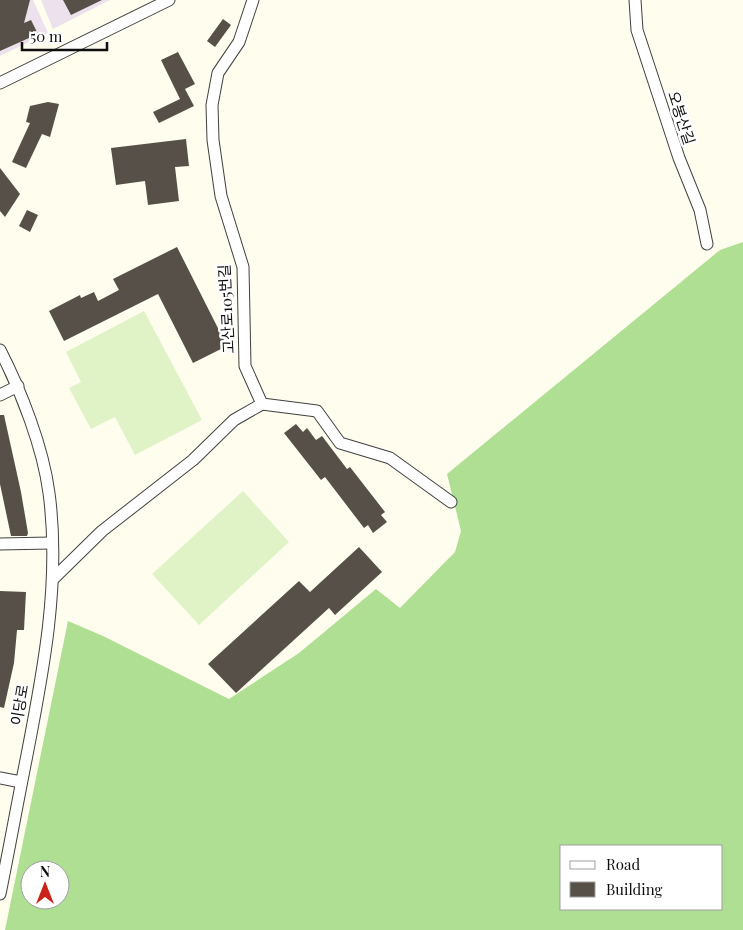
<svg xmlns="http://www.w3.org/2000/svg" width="743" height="930" font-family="'Playfair Display','Noto Sans KR',serif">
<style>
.industrial{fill:#ede1ed}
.forest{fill:#aedf92;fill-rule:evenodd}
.pitch{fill:#e0f3c7}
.building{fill:#575049}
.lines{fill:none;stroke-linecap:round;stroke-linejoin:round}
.minor-casing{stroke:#414141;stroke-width:13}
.minor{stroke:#fff;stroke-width:11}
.labels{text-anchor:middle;stroke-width:5;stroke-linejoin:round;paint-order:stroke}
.street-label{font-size:15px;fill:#0e0e0e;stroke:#fff}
</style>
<rect width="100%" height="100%" fill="#fffdee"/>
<!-- industrial -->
<g class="industrial">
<path d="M0 0H33L48 33 0 56Z"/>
<path d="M41 0H110L53 29Z"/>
</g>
<!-- forest -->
<path class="forest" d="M743 242V930H5L68 621 103 636 229 699 299 653 376 589 400 608 455 552 461 531 447 474 720 250ZM562 846H722V909H562ZM30 870H60V900H30Z"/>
<!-- pitch -->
<g class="pitch">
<path d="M144 311 202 420 135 455 115 417 91 429 69 388 81 382 66 352Z"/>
<path d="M243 491 289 542 199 625 152 574Z"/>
</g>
<!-- building -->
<g class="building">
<path d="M0 0H30L24 23 31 20 38 34 0 51Z"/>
<path d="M63 0H102L71 15Z"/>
<path d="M223 19 231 25 215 47 207 41Z"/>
<path d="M178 52 195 84 185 89 194 106 159 123 153 112 180 99 161 60Z"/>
<path d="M48 102 59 104 50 137 42 134 26 168 12 162 30 123 26 122 30 106Z"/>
<path d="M186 139 189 166 175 167 179 201 148 205 145 181 116 185 111 148Z"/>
<path d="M0 168 20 194 5 217 0 211Z"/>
<path d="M27 210 38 215 30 232 19 226Z"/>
<path d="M177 247 227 346 193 363 158 294 64 341 49 311 80 295 81 298 94 292 98 301 119 290 113 279Z"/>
<path d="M0 415H4L21 492 28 533 27 536H11L0 484Z"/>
<path d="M296 424 303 432 307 428 316 440 322 436 347 469 350 467 385 512 381 515 387 522 373 533 368 525 364 528 325 477 321 480 284 433Z"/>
<path d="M359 547 382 572 335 615 329 608 236 693 208 664 299 581 310 592Z"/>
<path d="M0 591 26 592 24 630H17L14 663 4 708 0 707Z"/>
</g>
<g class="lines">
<!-- minor casing -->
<g class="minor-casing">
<g id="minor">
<path d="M253 0 239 42 218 73 212 105 213 140 221 196 243 267 245 366 262 404 317 411 340 443 390 458 451 502"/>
<path d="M635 0 637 30 679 158 700 210 707 244"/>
<path d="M0 83 169 0"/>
<path d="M0 350C21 391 43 447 49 493 61 582 43 673 26 760 17 805 9 850 0 894"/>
<path d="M0 395 18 386"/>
<path d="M0 544 51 543"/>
<path d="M53 579 102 531 193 460 234 420 262 404"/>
<path d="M0 778 21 782"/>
</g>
</g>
<!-- minor -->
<use href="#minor" class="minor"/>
</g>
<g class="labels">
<!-- street labels -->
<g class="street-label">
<text transform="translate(681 118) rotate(72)" y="5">오봉산길</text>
<text transform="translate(227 309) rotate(-93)" y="5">고산로105번길</text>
<text transform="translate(20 705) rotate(-80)" y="5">이당로</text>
</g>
</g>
<!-- legend -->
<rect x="560" y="845" width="162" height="65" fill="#ffffff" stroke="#9f9f9f"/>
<rect x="570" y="861" width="25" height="8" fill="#ffffff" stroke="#9f9f9f"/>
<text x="606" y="870" font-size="15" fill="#0e0e0e">Road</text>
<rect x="570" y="882" width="25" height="15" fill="#575049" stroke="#9f9f9f"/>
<text x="606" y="895" font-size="15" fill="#0e0e0e">Building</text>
<!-- north arrow -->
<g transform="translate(45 885)"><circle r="24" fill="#ffffff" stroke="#9f9f9f"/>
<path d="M0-4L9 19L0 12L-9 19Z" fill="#ca2119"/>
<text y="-8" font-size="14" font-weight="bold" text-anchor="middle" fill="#0e0e0e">N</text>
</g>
<!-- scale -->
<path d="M22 42v8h85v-8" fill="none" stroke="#0e0e0e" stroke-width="2.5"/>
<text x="30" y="42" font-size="15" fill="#0e0e0e" stroke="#ffffff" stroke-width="4" paint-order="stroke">50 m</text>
</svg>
